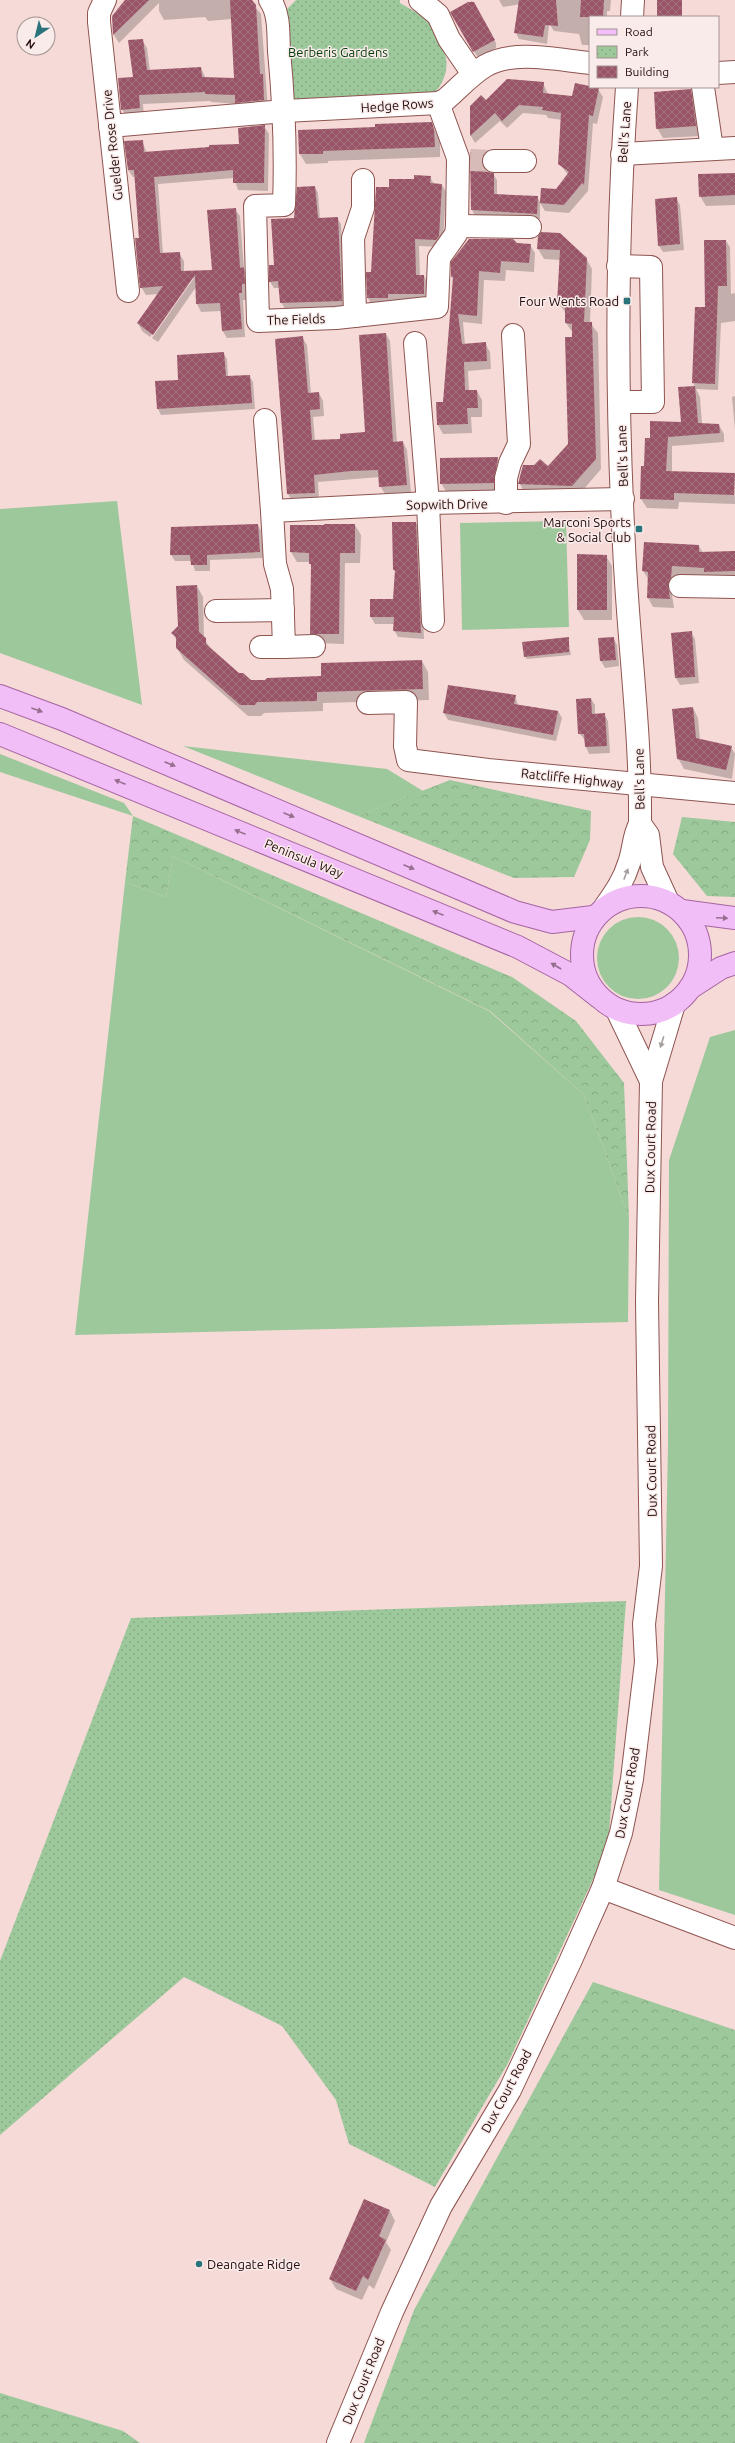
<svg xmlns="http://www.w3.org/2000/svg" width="735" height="2443" font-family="Ubuntu,sans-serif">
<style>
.grass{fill:#9cc89b}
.forest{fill:url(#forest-crowns)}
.park{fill:url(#park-dots)}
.shadow{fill:#0003;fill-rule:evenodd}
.building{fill:url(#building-cross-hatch)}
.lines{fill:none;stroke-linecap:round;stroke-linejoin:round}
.minor-tunnel{stroke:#d6bbb9;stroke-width:22;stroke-dasharray:22 11;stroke-linecap:butt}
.minor-casing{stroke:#8e5450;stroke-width:24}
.major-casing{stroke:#a564a2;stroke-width:24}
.minor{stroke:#fff;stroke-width:22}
.major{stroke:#f2bef7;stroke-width:22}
.oneway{fill:#956e8d}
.oneway2{fill:#a79e9e}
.poi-dot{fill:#29737a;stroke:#f9ebea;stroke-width:1.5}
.labels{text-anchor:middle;stroke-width:3;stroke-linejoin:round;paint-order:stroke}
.park-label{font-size:13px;fill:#003a06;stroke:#f9ebea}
.street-label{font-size:13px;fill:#240d0c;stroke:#f9ebea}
.poi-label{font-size:13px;fill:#240d0c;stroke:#f9ebea;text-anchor:end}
</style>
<defs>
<pattern id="forest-crowns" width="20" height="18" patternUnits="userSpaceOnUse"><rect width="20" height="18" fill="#9cc89b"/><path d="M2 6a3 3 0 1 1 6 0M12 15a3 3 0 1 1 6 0" fill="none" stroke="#86ab84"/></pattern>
<pattern id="park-dots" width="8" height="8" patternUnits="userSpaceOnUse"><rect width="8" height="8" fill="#9cc89b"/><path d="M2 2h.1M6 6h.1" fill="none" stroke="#86ab84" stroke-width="1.8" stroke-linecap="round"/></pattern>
<pattern id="building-cross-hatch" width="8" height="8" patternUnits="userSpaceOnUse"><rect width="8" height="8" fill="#995567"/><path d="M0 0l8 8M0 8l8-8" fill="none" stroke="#a4727f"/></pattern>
</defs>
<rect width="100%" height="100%" fill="#f6dad7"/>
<!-- grass -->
<g class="grass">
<path d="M117 501 142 705 0 653V509Z"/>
<path d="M566 521 569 627 462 630 460 523Z"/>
<path d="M183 746 387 769 423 791 358 816Z"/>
<path d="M0 754 124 803 133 816 0 772Z"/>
<path d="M173 856 489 1011 584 1095 629 1218 628 1322 75 1335 125 882 166 897Z"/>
<circle cx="638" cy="958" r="41"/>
<path d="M735 1030V1915L659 1890 668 1446 669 1160 710 1037Z"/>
</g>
<!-- forest -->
<g class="forest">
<path d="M450 780 591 811 590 840 574 877 514 878 358 816Z"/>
<path d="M133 816 512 977 576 1021 624 1083 629 1218 584 1095 490 1011 173 856 166 897 125 882Z"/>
<path d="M682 817 735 822V897L707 896 673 854Z"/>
<path d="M593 1982 735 2030V2443H364L414 2310Z"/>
<path d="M0 2393 123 2431 140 2443H0Z"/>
</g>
<!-- park -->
<g class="park">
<path d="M296 0H400V3L419 14 424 12C440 41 460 64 434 94L294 100 284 12Z"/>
<path d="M626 1601 608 1847 508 2063 435 2187 349 2144 336 2100 282 2026 184 1977 0 2135V1961L131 1618Z"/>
</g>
<!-- shadow -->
<g class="shadow">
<path d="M127 0H249L261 14 268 109 241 111 237 104 211 102 210 101 143 104 144 117 127 118 122 109 134 78 142 40 147 48 150 71 201 68 206 79H235L232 19 208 21 205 17 164 20 159 11V3L119 43 114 35 113 16Z"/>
<path d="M499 0H520L521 4 503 7Z"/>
<path d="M547 0H611L610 11H607V17H590V45H582L579 34 554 31 550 25Z"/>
<path d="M472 1 496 43V48L478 58 452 13Z"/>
<path d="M518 14 549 25 547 44 519 39 516 33Z"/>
<path d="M543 83 548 94 573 97 598 89 603 97 597 124 593 123 588 191 569 213 545 211 540 203V219L475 216 472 210 471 153 486 152 489 158 484 168 487 172 493 174 497 180V195L537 197 541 203 542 189 556 190 568 175 559 163 562 120 548 118 546 115 523 113 507 128 500 121 475 143 471 136V106ZM482 157H485L480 166Z"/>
<path d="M690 90 696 100 701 136 663 138 657 128Z"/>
<path d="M431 123 440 140V157L328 161V163L306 164 300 154 299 131 376 128Z"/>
<path d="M264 126 269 134 268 191 238 190 234 178 158 184 163 254 179 253 184 261V272L213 271 235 209 240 216 244 269 248 276V291L246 292V300H243L245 337 227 338 222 330 221 311 201 312 197 304 196 287 158 342 152 338 194 278H192L150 337 142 331 138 323 159 294 146 295 141 287 136 177H133L128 170 142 141 147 153 241 145Z"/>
<path d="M735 174V205L706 206 700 196Z"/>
<path d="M430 177 434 184 442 185 446 192 443 244 441 247 419 246 420 276H424L428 283V302L372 306 368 298 367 273H372L390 188Z"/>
<path d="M315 187 318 193 320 219 337 218 341 224 345 307 285 309 281 302 280 288H274L270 282 295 219Z"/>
<path d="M676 198 680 205 684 250 663 252 659 246Z"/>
<path d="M539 237 586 258 592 269 590 323 598 333 601 469 578 496 525 494 520 484 548 468 569 445 573 333 566 323V313L558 303 560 260 544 259 538 249Z"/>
<path d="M726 241 730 247 731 294 735 293V321L721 323 718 390 696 389 700 397 702 424 719 425 724 434V442L672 446V472L734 474 735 504 679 502 678 509 647 508 641 499 651 439 682 423 680 388 695 387 693 383 706 308Z"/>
<path d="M516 244 530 245 535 253 534 272 506 270 505 281 484 280 482 324 463 322 465 345 485 343 490 352 491 369 468 371 469 391H477L482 400V417H471L472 433 443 434 438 425 437 403 444 404 454 281 452 277Z"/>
<path d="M386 334 390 341 397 443 403 442 407 450 411 492 385 494 380 486V477L318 482 319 500 292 501 288 494 302 337 307 345 311 394 319 393 323 401 324 416 313 417 315 441 341 440 366 433Z"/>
<path d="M223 353 227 359 228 377 249 376 253 382 255 409 161 415 158 409 180 381Z"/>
<path d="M735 396V430L732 397Z"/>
<path d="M497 458 503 468 499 493H447L441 483Z"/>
<path d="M416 523 420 529 424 639 398 637 394 630 395 624H375L371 617V600H394L396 574 394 570Z"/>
<path d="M258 525 261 531 263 558 210 560V571H195L192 561H175L171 555Z"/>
<path d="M355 525 361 535 360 563H345L344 644 317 643 311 633 312 568 310 562H297L291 552V526Z"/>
<path d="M699 546 703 553 735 552V580L676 575V587L672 595 674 608 653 607 648 598 649 580 643 571Z"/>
<path d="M606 556 612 566V620H584L578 610Z"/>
<path d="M197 586 203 597 204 638 212 651 239 674 250 682 322 677 422 661 428 672 429 700 323 703V711L264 713 261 716H248L184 660 177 648V641L172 633 179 626Z"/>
<path d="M691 632 695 639 699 683 680 685 676 678 672 634Z"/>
<path d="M568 638 571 655 527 659 525 656Z"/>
<path d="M613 638 617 645 619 666 605 668 601 661 599 639Z"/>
<path d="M515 696 518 705 558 711 562 718 556 741 448 720 444 713Z"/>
<path d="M591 699 595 705V714H604L608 721 610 753 589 754 586 747 585 740 579 733Z"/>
<path d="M693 708 698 718 700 740 731 747 735 754 732 779 684 769 678 758Z"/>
<path d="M365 2200 390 2211 395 2221 386 2242 391 2250 374 2289 369 2285 362 2300 336 2289 330 2279Z"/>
</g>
<!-- building -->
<g class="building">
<path d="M125 0H149L113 35 112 16Z"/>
<path d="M230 0H252L256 5 260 74H263L264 100 235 103V95L205 94V92L139 95 140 108 121 110 118 78 133 77 128 40 143 39 147 70 201 67 202 77 234 78Z"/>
<path d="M519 0H556L558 26 545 25 543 37 514 33Z"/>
<path d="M581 0H604L603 17H580Z"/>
<rect x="657" y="0" width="25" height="17"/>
<path d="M468 2H474L495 40 473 52 450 12Z"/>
<path d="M507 79 544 82 543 93 572 96 575 83 599 88 593 116 589 115 584 185 582 183 564 205 540 203 541 188 556 189 569 172 558 164 561 113 542 110 543 107 519 105 502 121 495 113 470 136V106L481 95 486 100Z"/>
<path d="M691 89 696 126 656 129 654 92Z"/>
<path d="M432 122 434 129 435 147 323 151V154H299L298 130 375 127V124Z"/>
<path d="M265 125 264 183H233V170L154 177 160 253 180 252 181 271 212 270 207 210 236 208 240 268 244 267 245 284H242V293H239L242 329 222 331 220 303 196 304 195 275 153 335 137 323 163 286 140 288 135 238H139L134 170H128L124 141 143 140 144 152 209 147V145L239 144 238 128Z"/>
<path d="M486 151 482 161 487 172 494 173V194L538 196 537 214 471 210 470 152Z"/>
<path d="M735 173V195L699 197 698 174Z"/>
<path d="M414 175 431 176 430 183 442 184 439 236 436 240 415 239 416 275H424V294H388V298H367L366 272H371L376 187H389V179H414Z"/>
<path d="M315 186 318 218 338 217 342 301 280 303 278 281 269 282V265H274L271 219 294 218 297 187Z"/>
<path d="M677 197 680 244 658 246 655 199Z"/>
<path d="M541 232 560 233 587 258 584 322H592L596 459 572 486 518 484 523 465H534L540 459 548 466 568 444 565 337H572V324L565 323V303H557L560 250 537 249 538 236Z"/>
<path d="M469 239H513L517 243 531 244 529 263 501 261 500 273 479 271 477 316 458 314 462 344 486 342 487 361 464 362 465 390H477L478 408H467L468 424 437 425 436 402H443L453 277H451V262Z"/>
<path d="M704 240H726L727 286H718L715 384 692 383 695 307H705Z"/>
<path d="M386 333 393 442 403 441 407 485 379 487 378 470 351 471 314 475 315 493 287 494 275 339 303 336 308 393 319 392 320 409 310 410 312 440 340 439V434L365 432 359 335Z"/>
<path d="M224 352 226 376 250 375 252 403 157 409 155 381 178 380 177 355Z"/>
<path d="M695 386 698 423 719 424 720 433 668 437 666 471 735 473 734 495 674 493V500L640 499 641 466H644L645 438H650V421L681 422 678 387Z"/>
<path d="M498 457 494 483 440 484V458Z"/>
<path d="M392 522H416L421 633 393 631 394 617H370V599H393L395 570H393Z"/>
<path d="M258 524 260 552 207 555V565H191L190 555H170L171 527Z"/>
<path d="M324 524H355V553H340L339 634H310L311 564H309V553L290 552V525H324Z"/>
<path d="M644 542 699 545V552L735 551V571L704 572V568L672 566 671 578 668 585 670 599 647 598 648 572 642 571Z"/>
<path d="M577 554 607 555V610H577Z"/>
<path d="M197 585 199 632 206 638V644L239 673H243L251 680H265L267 678 321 676V663L422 660 423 689 317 692V701L257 702 255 705H240L176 648V637L171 633 178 626 176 586Z"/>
<path d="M692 631 695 677 675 678 671 633Z"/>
<path d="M569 637V652L524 657 522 642Z"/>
<path d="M614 637 616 660 600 661 598 638Z"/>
<path d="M448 685 516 695 514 704 558 711 553 735 443 713Z"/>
<path d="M591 698 592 714 605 713 607 746 585 747 584 734H578L576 699Z"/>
<path d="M693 707 696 738 732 746 726 770 677 759 672 709Z"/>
<path d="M364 2199 390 2210 379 2236 386 2240 368 2280 363 2276 356 2291 329 2279Z"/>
</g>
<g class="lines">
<!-- minor-tunnel -->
<path class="minor-tunnel" d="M470 160 494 161"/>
<!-- minor casing -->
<g class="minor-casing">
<g id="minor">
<path d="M105 0 99 13V22L128 291"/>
<path d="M270 0C280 14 278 35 279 51 284 103 286 153 284 205L255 206 258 321 336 318 437 307 439 258 456 234 457 226 458 158 438 103"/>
<path d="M420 0 438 15 449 39 473 74"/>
<path d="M632 17 633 0"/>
<path d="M718 73 735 72"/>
<path d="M703 87 712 149"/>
<path d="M110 126 285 111 438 103 445 100C458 89 470 75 485 66 514 49 558 60 590 63"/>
<path d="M622 154 735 148"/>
<path d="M494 161H525"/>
<path d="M457 226 530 227"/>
<path d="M618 266 651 267 653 402H620"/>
<path d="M355 316 353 238 363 208V180"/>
<path d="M415 343 428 503 433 621"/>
<path d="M265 420 272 511 428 503 623 499"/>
<path d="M506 503V478L510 463 519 444 513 335"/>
<path d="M272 511 275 564 282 589 284 647 314 646"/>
<path d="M680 586 735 587"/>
<path d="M216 611 283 610"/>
<path d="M261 647H284"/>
<path d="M368 703 406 702 405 746 408 760 488 770 735 793"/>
<path d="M640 824 648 835 652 867 668 902"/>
<path d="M605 907C615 893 624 880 629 863 634 850 633 836 640 824 641 731 628 639 624 546 616 393 616 240 627 87"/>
<path d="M617 1010 651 1081"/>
<path d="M603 1888 735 1938"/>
<path d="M338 2443 392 2312 441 2206 510 2090 570 1962 603 1888 621 1833 632 1779 646 1662 644 1624 651 1566 647 1302 651 1081 674 1004"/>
</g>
</g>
<!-- major casing -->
<g class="major-casing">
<g id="major">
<path d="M0 696 62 719 515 912 552 922 593 917"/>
<path d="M0 734 518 947 571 975 599 997"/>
<circle cx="641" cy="955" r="59"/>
<path d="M682 911 735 918"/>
<path d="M690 988 721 968 735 963"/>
</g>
</g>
<!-- minor -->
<use href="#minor" class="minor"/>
<!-- major -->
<use href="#major" class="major"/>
</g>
<!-- one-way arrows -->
<defs><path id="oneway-solid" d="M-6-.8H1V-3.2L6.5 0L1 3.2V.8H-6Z"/></defs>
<g class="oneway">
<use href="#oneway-solid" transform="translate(37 710) rotate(20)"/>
<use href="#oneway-solid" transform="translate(170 764) rotate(23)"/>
<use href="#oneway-solid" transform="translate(120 782) rotate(-158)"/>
<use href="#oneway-solid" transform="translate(289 815) rotate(23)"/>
<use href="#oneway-solid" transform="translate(240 832) rotate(-158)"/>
<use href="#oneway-solid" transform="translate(409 867) rotate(23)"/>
<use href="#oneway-solid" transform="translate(438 913) rotate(-158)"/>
<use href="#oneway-solid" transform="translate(722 918) rotate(3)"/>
<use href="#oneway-solid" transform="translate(556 966) rotate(-150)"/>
</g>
<g class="oneway2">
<use href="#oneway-solid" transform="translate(626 874) rotate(-69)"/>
<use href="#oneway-solid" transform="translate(662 1042) rotate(107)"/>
</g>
<!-- markers -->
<g class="poi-dot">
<rect x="623" y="297" width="8" height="8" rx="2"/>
<rect x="635" y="525" width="8" height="8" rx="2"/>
<circle cx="199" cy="2264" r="4"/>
</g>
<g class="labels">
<!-- park labels -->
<g class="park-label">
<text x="338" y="57">Berberis Gardens</text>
</g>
<!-- street labels -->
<g class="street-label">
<text transform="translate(397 105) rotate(-4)" y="5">Hedge Rows</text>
<text transform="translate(624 132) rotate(-86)" y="5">Bell's Lane</text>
<text transform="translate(112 145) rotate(-96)" y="5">Guelder Rose Drive</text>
<text transform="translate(296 319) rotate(-2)" y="5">The Fields</text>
<text transform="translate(622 456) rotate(-92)" y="5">Bell's Lane</text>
<text transform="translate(447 504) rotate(-1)" y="5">Sopwith Drive</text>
<text transform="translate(572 778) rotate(6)" y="5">Ratcliffe Highway</text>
<text transform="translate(639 779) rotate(-91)" y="5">Bell's Lane</text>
<text transform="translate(304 858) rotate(22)" y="5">Peninsula Way</text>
<text transform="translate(650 1147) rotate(-89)" y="5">Dux Court Road</text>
<text transform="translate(651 1471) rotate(-91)" y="5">Dux Court Road</text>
<text transform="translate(627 1793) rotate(-80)" y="5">Dux Court Road</text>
<text transform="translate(506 2091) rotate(-62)" y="5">Dux Court Road</text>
<text transform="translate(363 2381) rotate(-68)" y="5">Dux Court Road</text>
</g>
<!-- poi labels -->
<g class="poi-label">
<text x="619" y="306">Four Wents Road</text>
<text x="631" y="527">Marconi Sports<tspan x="631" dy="15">&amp; Social Club</tspan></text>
<text x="207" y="2269" text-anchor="start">Deangate Ridge</text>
</g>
</g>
<!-- legend -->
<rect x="589" y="16" width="130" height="72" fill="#f9ebea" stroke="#a49291"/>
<rect x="597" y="29" width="20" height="6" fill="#f2bef7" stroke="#a49291"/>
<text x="625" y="36" font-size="12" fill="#240d0c">Road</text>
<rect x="597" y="46" width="20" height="12" fill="url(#park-dots)" stroke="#a49291"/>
<text x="625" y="56" font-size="12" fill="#240d0c">Park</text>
<rect x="597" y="66" width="20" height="12" fill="url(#building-cross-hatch)" stroke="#a49291"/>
<text x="625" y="76" font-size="12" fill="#240d0c">Building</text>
<!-- north arrow -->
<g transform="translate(36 36) rotate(215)"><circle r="19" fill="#f9ebea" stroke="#a49291"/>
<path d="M0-3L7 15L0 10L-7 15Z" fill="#29737a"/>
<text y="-6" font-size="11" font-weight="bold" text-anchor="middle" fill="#240d0c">N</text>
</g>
</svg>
